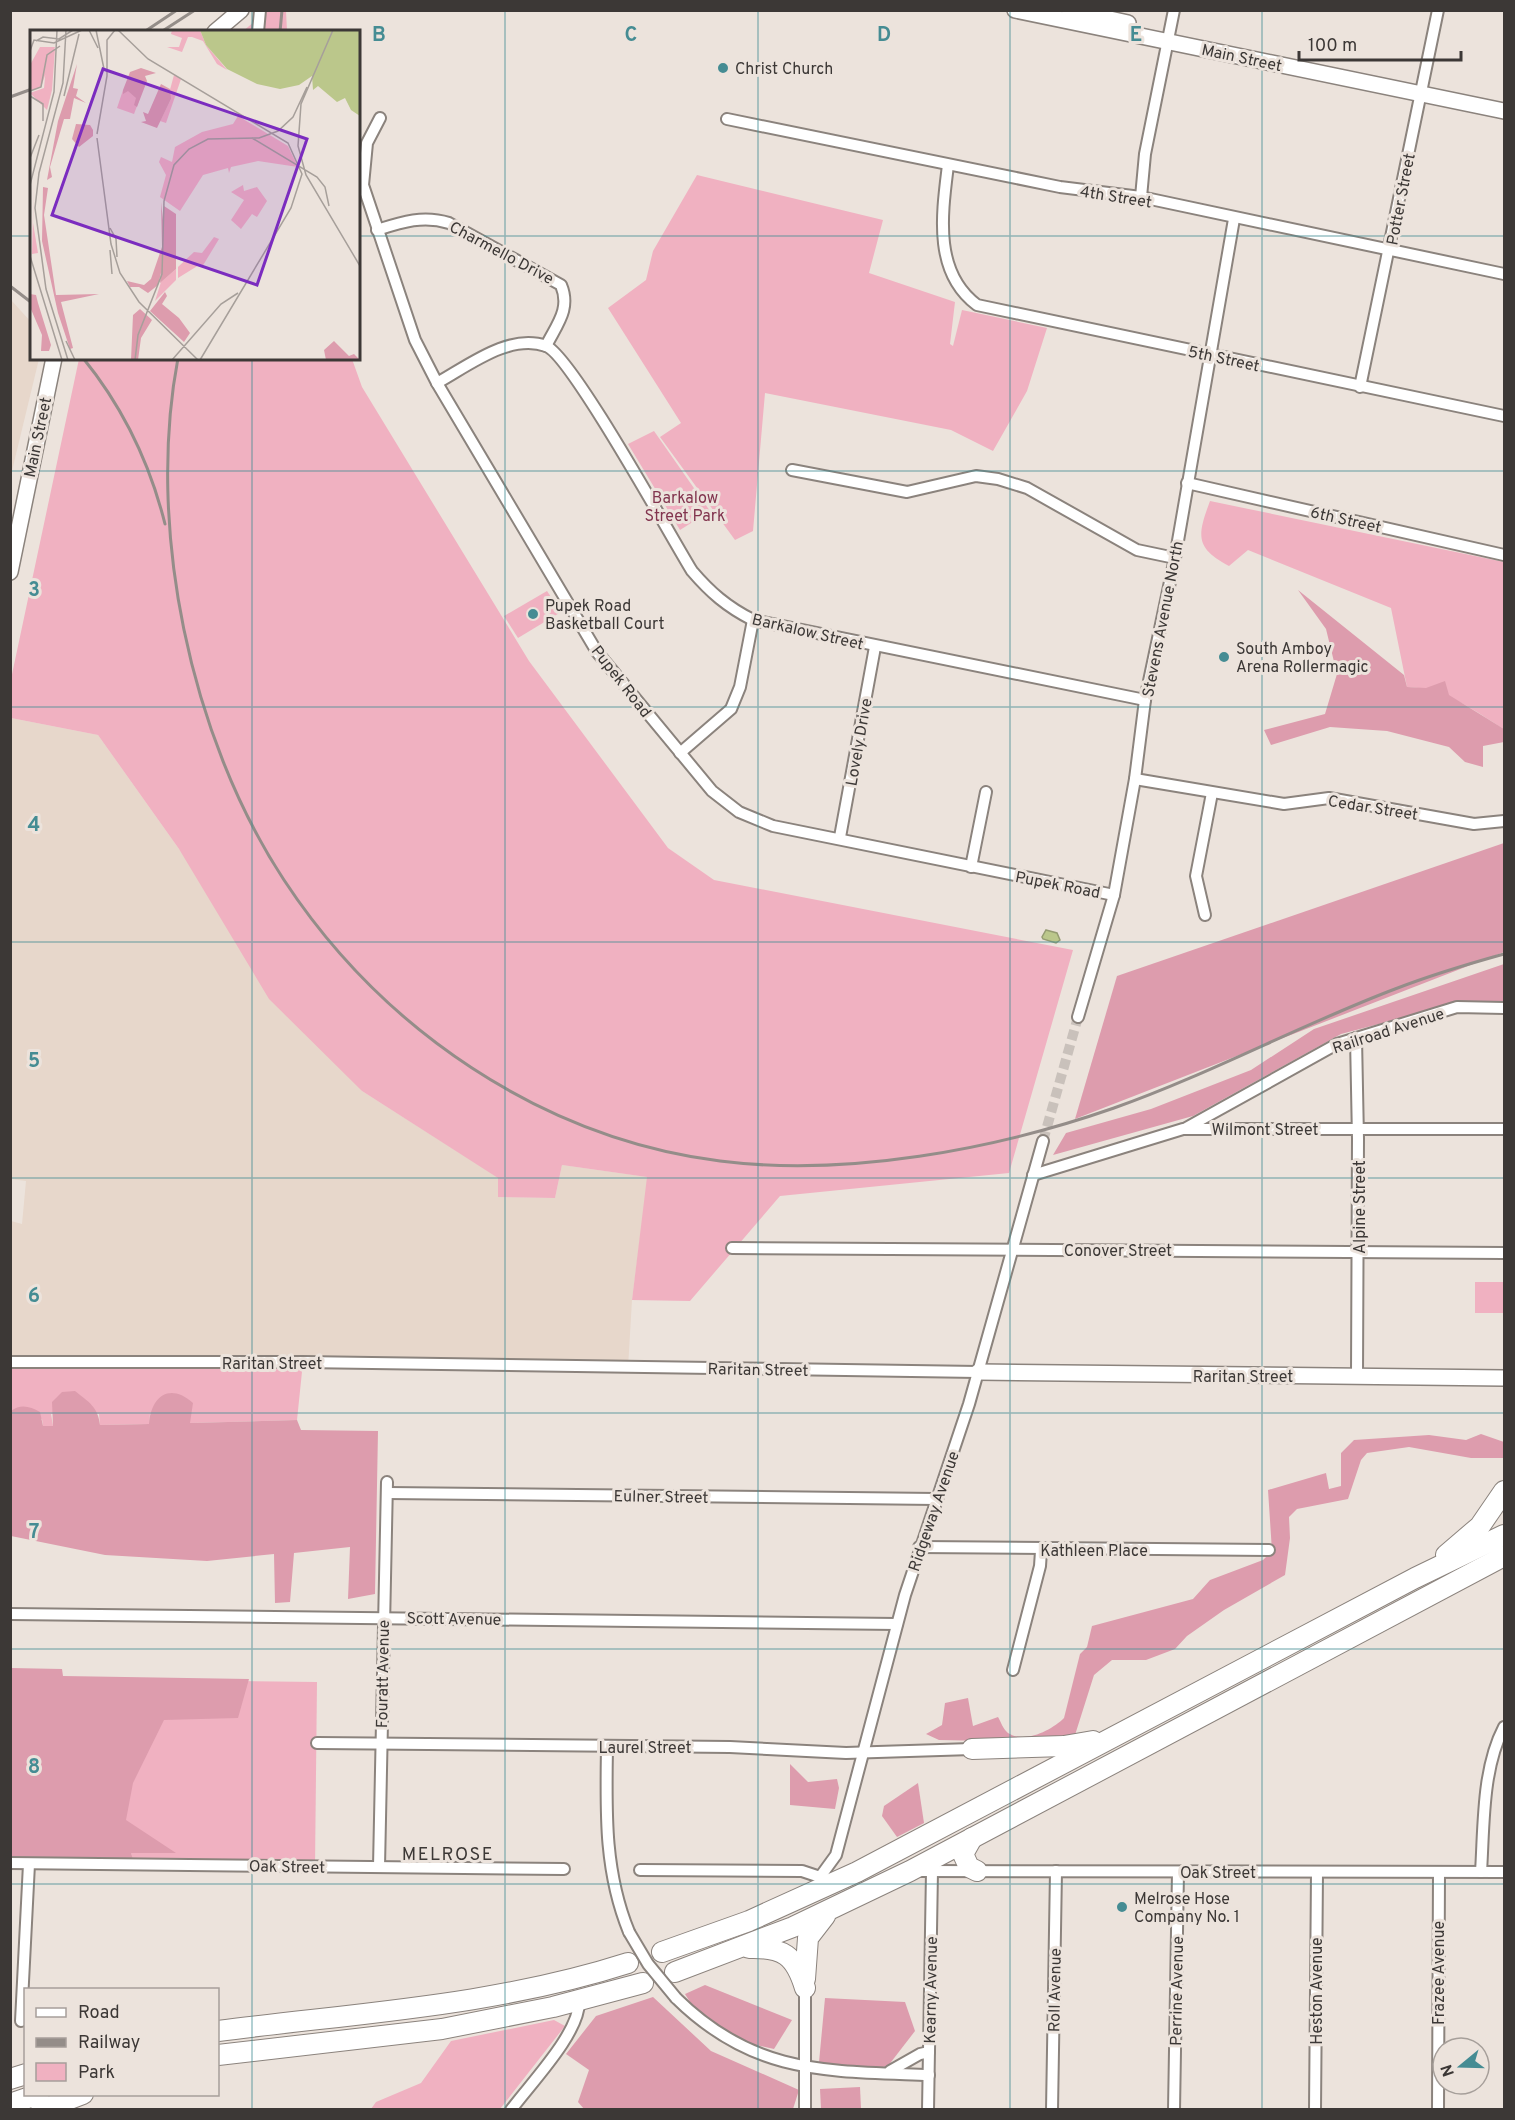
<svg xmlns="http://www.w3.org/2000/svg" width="1515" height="2120" font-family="Overpass,sans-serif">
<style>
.built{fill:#e7d7cb}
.green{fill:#f0b1c1}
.forest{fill:#dd9cad}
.water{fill:#bbc78b;stroke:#959c72;stroke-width:1.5}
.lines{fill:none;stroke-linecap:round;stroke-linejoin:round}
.street-tunnel{stroke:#c9c1bb;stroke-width:10;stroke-dasharray:10 5;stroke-linecap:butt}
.street-casing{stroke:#8b837d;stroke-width:14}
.secondary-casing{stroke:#8b837d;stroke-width:18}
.highway-casing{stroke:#8b837d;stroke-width:22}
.street{stroke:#fff;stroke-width:10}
.secondary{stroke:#fff;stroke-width:15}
.highway{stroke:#fff;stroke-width:20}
.rail{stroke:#948d89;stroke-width:3}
.street-bridge-casing{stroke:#8b837d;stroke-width:14;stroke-linecap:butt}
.street-bridge{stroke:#fff;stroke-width:10}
.grid{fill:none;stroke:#458c93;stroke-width:1.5;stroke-opacity:0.55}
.poi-dot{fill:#458c93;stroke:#ece3dc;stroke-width:2}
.labels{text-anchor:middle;stroke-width:6;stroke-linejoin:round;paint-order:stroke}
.street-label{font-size:16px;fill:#3c3836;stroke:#ece3dc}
.poi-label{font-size:16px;fill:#3c3836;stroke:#ece3dc;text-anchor:start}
.park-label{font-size:16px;fill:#82344e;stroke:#ece3dc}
.neighbourhood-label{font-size:18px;letter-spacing:1.5px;fill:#3c3836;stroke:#ece3dc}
.inset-road{fill:none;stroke:#a69f9a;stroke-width:1.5}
.view{fill:#7b2cbf;fill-opacity:0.15;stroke:#7b2cbf;stroke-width:3}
.inset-edge{fill:none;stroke:#3c3836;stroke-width:3}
.grid-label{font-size:20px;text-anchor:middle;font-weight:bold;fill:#458c93;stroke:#ece3dc;stroke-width:6;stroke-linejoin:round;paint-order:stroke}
</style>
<rect width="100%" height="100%" fill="#ece3dc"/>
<!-- built -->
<g class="built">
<path d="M11 300 31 322 32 358 39 359 11 475Z"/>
<path d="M11 718 98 735 179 849 362 1091 499 1178 498 1197 555 1198 562 1165 648 1177 632 1300 628 1368 11 1362V1221L22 1224 26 1181 11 1179Z"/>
</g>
<!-- green -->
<g class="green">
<path d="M267 11H286L287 31 242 32Z"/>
<path d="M697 175 883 220 869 273 955 302 950 344 953 346 962 310 1047 328 1027 391 993 451 951 430 765 393 753 531 735 540 660 437 681 423 608 308 646 280 653 251Z"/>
<path d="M79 359H352L362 387 529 661 668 848 714 880 1073 950 1009 1173 780 1196 690 1301 632 1300 647 1177 562 1165 555 1198 498 1197V1178L362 1091 269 999 179 849 98 735 11 718V679Z"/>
<path d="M654 431 710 511 680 530 628 444Z"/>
<path d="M1210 501 1504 562V729C1473 710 1445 688 1407 687L1391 608 1248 550 1229 566C1195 548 1197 536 1210 501Z"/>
<path d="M547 591 561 612 518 638 504 616Z"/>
<rect x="1475" y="1282" width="29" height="31"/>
<path d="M11 1362H303L297 1420 190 1423 150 1414 149 1424 100 1425 99 1414H51L53 1426H43L42 1419 11 1411Z"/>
<path d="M150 1680 317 1682 315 1866 135 1865 110 1793Z"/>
<path d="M554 2020 565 2026 500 2109H371L376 2102 421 2083 451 2041Z"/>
</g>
<!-- forest -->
<g class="forest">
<path d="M1298 590 1404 675 1407 687 1426 688 1445 681 1449 695 1504 729V742L1483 746V767L1465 762 1449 747 1387 731 1330 727 1271 745 1264 730 1325 714 1337 674 1326 629Z"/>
<path d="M1504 843V952L1075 1119 1117 976Z"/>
<path d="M1504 964V1002H1462L1341 1034 1193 1116 1053 1155 1066 1133 1151 1109 1251 1070 1314 1029Z"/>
<path d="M75 1391C89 1402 98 1407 100 1425L149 1424C151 1397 169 1382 193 1403L190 1423 297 1420 301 1430 378 1431 375 1594 348 1599 350 1547 294 1553 290 1602 275 1603 274 1554 207 1561 105 1555 11 1536V1411C20 1404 30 1406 40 1412L43 1426H53L52 1402 62 1392Z"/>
<path d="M1481 1434 1504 1442V1458H1471L1409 1447 1367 1453 1361 1460 1348 1499 1297 1509 1289 1517 1290 1538 1285 1575 1224 1610 1187 1636 1175 1649 1146 1660H1112L1094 1675 1075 1735 1039 1742 939 1740 926 1734 942 1725 945 1703 968 1698 973 1726 998 1717C1001 1722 1003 1729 1008 1733 1025 1744 1052 1730 1064 1718L1080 1654 1087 1647 1092 1626 1193 1599 1210 1580 1263 1560 1272 1551 1268 1490 1326 1473 1329 1489 1341 1486V1453L1354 1440 1429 1435 1466 1440Z"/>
<path d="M11 1668 62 1669 63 1676 249 1679 238 1718 164 1720 133 1783 126 1820 176 1853H131L135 1865 11 1863Z"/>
<path d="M790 1764 808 1782 837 1779 839 1788 835 1809 790 1805Z"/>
<path d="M918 1783 924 1823 897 1837 882 1816 884 1806Z"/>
<path d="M705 1985 792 2020 774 2049 710 2034 685 1994Z"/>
<path d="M653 1997 711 2051 799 2090 793 2109H584L578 2102 589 2070 566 2054 596 2016Z"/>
<path d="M825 1998 905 2002 915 2031 888 2066 852 2073 819 2062Z"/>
<path d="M860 2087 861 2109H821L820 2089Z"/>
</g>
<!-- water -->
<path class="water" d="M1046 930 1057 933 1060 940 1056 943 1043 939 1042 937Z"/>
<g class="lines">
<!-- street-tunnel -->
<path class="street-tunnel" d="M1043 1141 1078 1017"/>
<!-- street casing -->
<g class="street-casing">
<g id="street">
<path d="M258 32 260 10"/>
<path d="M380 118 367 143 363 185 415 340 437 383 597 652 712 791 739 812 773 826 1114 895"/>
<path d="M727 119 1060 187 1141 197 1504 274"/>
<path d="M948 165C942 214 933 272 977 305L1504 416"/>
<path d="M1141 197 1145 154 1174 10"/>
<path d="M377 230C402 222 423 215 449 223L561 285C571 309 557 324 546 346"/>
<path d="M437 383C468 366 509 333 546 346 571 355 671 537 692 571 710 592 727 607 753 620L1145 700"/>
<path d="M1360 387 1438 10"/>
<path d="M792 470 907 492 976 476 998 479 1027 488 1137 550 1175 558"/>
<path d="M1187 483 1504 555"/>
<path d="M680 753 731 709 740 687 753 620"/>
<path d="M1135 779 1284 804 1329 798 1474 824 1504 821"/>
<path d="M840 837 875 647"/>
<path d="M971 867 986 792"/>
<path d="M1205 915 1196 876 1212 793"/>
<path d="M1078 1017 1114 895 1135 779 1145 700 1175 558 1234 219"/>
<path d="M1356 1038 1358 1139 1357 1376"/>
<path d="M1186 1128 1337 1044 1457 1007 1504 1008"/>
<path d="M1033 1175 1183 1129H1504"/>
<path d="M732 1248 1504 1253"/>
<path d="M10 1362H303L978 1372"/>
<path d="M387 1493 936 1499"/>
<path d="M919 1547 1269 1550"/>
<path d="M10 1614 897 1624"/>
<path d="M1013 1670 1040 1566 1041 1551"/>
<path d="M317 1743 730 1747 846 1753 972 1749"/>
<path d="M607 1747C606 1811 604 1871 629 1932"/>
<path d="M10 1863 564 1869"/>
<path d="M379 1867 387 1482"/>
<path d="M640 1870 802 1871 820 1877 836 1855 905 1595 969 1404 1043 1141"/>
<path d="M917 1871 1504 1872"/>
<path d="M1481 1872C1484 1825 1482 1769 1504 1727"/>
<path d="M676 1998C754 2075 827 2071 929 2075"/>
<path d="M21 2021 29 1864"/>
<path d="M890 2071 920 2054 929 2052"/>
<path d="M511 2110C530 2084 580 2033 579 2001"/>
<path d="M805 2110V1988"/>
<path d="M928 2110 932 1871"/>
<path d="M1052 2110 1056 1871"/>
<path d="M1174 2110 1178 1872"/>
<path d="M1315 2110 1317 1872"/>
<path d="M1438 2110 1439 1872"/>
</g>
</g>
<!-- secondary casing -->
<g class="secondary-casing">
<g id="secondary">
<path d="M1015 10 1504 111"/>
<path d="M1069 10 1128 23"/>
<path d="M215 32 241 10"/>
<path d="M10 572 54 358"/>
<path d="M978 1372 1504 1378"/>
</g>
</g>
<!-- highway casing -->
<g class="highway-casing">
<g id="highway">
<path d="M1446 1555 1480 1526 1504 1491"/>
<path d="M972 1749 1064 1746 1093 1741"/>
<path d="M972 1838 963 1854 969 1867 977 1871"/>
<path d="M749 1948C783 1947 795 1955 805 1988"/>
<path d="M662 1952 749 1921 857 1872 1415 1578 1504 1535"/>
<path d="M675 1972 793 1927 910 1871 1504 1556"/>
<path d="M805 1979 808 1938 825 1916"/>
<path d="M218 2031C356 2013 494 2006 628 1963"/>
<path d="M218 2055 442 2029 553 2007 643 1983"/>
<path d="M10 2079 26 2074"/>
<path d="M10 2104 39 2094"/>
<path d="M41 2110 83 2094"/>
</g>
</g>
<!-- street -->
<use href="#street" class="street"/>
<!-- secondary -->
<use href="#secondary" class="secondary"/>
<!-- highway -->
<use href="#highway" class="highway"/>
<!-- rail -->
<g class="rail">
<path d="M144 32 177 10"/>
<path d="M161 32 195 10"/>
<path d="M280 32 282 10"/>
<path d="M10 97 32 89"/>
<path d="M10 286 32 303"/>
<path d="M83 358C122 406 150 464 165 524"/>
<path d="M178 358C146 527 190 737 284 880 382 1029 541 1138 720 1161 846 1177 994 1150 1114 1108 1210 1074 1300 1025 1395 989 1431 975 1468 964 1504 954"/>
</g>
<!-- street-bridge casing -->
<g class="street-bridge-casing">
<path id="street-bridge" d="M629 1932 648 1964 676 1998"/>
</g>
<!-- street-bridge -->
<use href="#street-bridge" class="street-bridge"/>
</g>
<!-- grid -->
<path class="grid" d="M252 10V32M505 10V2110M758 10V2110M1010 10V2110M1262 10V2110M10 236H32M358 236H1504M252 358V2110M10 471H1504M10 707H1504M10 942H1504M10 1178H1504M10 1413H1504M10 1649H1504M10 1884H1504"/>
<!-- markers -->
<g class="poi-dot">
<circle cx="723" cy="68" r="6"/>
<circle cx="533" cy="614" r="6"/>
<circle cx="1224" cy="657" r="6"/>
<circle cx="1122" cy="1907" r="6"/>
</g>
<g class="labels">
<!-- street labels -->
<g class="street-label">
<text transform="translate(1242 57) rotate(12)" y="6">Main Street</text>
<text transform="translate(1116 196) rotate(9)" y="6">4th Street</text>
<text transform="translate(1400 199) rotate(-79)" y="6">Potter Street</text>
<text transform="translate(502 252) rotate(28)" y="6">Charmello Drive</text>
<text transform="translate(1224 358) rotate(12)" y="6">5th Street</text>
<text transform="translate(37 437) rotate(-78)" y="6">Main Street</text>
<text transform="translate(1346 519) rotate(13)" y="6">6th Street</text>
<text transform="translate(1162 619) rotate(-79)" y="6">Stevens Avenue North</text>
<text transform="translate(808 631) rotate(13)" y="6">Barkalow Street</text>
<text transform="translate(622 681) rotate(52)" y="6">Pupek Road</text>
<text transform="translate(858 742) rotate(-80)" y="6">Lovely Drive</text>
<text transform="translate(1373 807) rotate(9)" y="6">Cedar Street</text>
<text transform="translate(1058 884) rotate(11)" y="6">Pupek Road</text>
<text transform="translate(1388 1030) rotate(-18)" y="6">Railroad Avenue</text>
<text x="1265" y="1135">Wilmont Street</text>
<text transform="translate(1359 1207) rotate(-90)" y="6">Alpine Street</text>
<text x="1118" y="1256">Conover Street</text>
<text x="272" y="1369">Raritan Street</text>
<text transform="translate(758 1369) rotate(1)" y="6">Raritan Street</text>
<text x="1243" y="1382">Raritan Street</text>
<text transform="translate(661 1496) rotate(1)" y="6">Eulner Street</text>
<text transform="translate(933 1511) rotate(-71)" y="6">Ridgeway Avenue</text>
<text x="1094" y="1556">Kathleen Place</text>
<text transform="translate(454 1618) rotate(1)" y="6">Scott Avenue</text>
<text transform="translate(382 1674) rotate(-89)" y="6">Fouratt Avenue</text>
<text x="645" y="1753">Laurel Street</text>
<text transform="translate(287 1866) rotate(1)" y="6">Oak Street</text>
<text x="1218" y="1878">Oak Street</text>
<text transform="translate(1438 1973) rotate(-90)" y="6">Frazee Avenue</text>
<text transform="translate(930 1990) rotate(-89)" y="6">Kearny Avenue</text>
<text transform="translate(1054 1990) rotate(-89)" y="6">Roll Avenue</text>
<text transform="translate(1176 1991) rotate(-89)" y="6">Perrine Avenue</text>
<text transform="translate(1316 1991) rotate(-90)" y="6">Heston Avenue</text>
</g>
<!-- poi labels -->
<g class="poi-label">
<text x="735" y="74">Christ Church</text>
<text x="545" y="611">Pupek Road<tspan x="545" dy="18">Basketball Court</tspan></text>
<text x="1236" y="654">South Amboy<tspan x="1236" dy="18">Arena Rollermagic</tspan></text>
<text x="1134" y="1904">Melrose Hose<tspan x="1134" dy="18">Company No. 1</tspan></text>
</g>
<!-- park labels -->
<g class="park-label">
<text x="685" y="503">Barkalow<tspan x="685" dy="18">Street Park</tspan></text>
</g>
<!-- neighbourhood labels -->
<g class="neighbourhood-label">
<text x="448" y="1860">MELROSE</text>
</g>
</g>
<!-- overview -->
<g transform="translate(30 30)">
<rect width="330" height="330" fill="#ece3dc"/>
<path d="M142 0H170L176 15 197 40 187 34 173 11 162 7H158L152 22 137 17H149L152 8 141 4ZM10 17H25L11 57 0 61V35ZM25 19 22 60 17 80 0 63 14 58 17 27ZM144 45 151 49 136 93 130 91 141 69 138 67ZM93 60H101L110 68 104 84 87 78ZM208 86 258 116 268 137 228 131 201 137 199 143 198 138 173 145 150 181 130 167 136 145 129 132 131 127 142 132 145 117 172 102 203 94ZM4 147 3 193 8 223 2 224ZM213 155 214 161 227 157 237 171 227 187 222 184 211 199 201 190 214 170 201 162ZM184 207 189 209 172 237 169 235 148 248V237L164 222 172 223ZM146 239V250L125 271 131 252Z" fill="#f0b1c1"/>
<path d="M47 34 43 58 48 59 46 66 56 73 44 68 40 89H34L20 137 22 147 17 150 28 91ZM111 38 126 43 115 46 117 51 107 77 104 75 106 68 98 61 93 64V60L100 42ZM131 54 140 59 141 69 127 98 111 92 116 91 113 82 118 84ZM46 94 60 95 63 100V106L49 117 42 109ZM13 157 18 158 14 185 26 265 69 264 31 272 43 318 40 319 28 283 12 211ZM131 172 134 199V176L146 184V239L130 253 131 243 128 255 118 263 109 257H100L92 241 97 251 114 255 121 249 132 217ZM135 262 137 266 132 274 149 288 160 303 154 312 120 281ZM0 264 6 265 8 273 21 315 19 321H11L12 305 0 277ZM110 279 122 290 111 308 108 330H101L103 285ZM304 311 319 326 324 324 330 330H296L294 320Z" fill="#dd9cad"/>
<path d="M170 0H330V86L321 80 315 68 307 72 288 56 283 60 282 46 269 55 250 59 227 54 197 39 176 15Z" fill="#bbc78b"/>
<path class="inset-road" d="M36 0 33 53 9 143 5 178 16 259 38 330M59 0 68 18M66 0 74 39M88 0 118 29 258 113 272 144 261 178 170 330M303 0 271 74 268 116 276 145 330 236M6 11 13 7 29 9 43 0M0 21 4 10 24 13 52 0M0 61 11 57 17 25 30 16M0 66 13 74V91M34 66 49 4M67 104 77 46V10L85 0M67 108 81 214 90 243 109 272 168 330M222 108 287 147 295 157 299 176M0 128 9 105M0 155 24 62 27 0M80 198 86 209 87 227M80 220 82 244M0 226 32 330M36 311 45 330M105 330 108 305 132 244 134 171 144 135 159 119 178 109 229 108 248 101 263 87 277 57M142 330 191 274 208 263"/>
<path class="view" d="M73 39 277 109 227 255 22 185Z"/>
<rect width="330" height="330" class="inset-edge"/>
</g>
<g class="grid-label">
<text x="379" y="41">B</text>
<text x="631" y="41">C</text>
<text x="884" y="41">D</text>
<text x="1136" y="41">E</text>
<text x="34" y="596">3</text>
<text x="34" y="831">4</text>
<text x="34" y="1067">5</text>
<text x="34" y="1302">6</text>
<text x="34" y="1538">7</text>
<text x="34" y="1773">8</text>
</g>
<!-- border -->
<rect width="1515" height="2120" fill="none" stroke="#3c3836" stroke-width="24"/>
<!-- legend -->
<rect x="24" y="1988" width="195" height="108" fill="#ece3dc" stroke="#a69f9a" stroke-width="1.5"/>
<rect x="36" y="2008" width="30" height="9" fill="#ffffff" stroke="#a69f9a" stroke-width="1.5"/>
<text x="78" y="2018" font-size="18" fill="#3c3836">Road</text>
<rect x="36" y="2038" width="30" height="9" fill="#948d89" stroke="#a69f9a" stroke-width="1.5"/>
<text x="78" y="2048" font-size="18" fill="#3c3836">Railway</text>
<rect x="36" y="2063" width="30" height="18" fill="#f0b1c1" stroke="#a69f9a" stroke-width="1.5"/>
<text x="78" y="2078" font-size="18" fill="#3c3836">Park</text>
<!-- north arrow -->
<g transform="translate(1461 2066) rotate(251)"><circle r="28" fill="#ece3dc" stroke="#a69f9a" stroke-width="1.5"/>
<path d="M0-4.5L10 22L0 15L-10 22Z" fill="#458c93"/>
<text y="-9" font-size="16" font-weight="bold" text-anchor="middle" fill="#3c3836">N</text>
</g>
<!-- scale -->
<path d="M1299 51v9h162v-9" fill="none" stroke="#3c3836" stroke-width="3"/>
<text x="1308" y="51" font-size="18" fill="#3c3836" stroke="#ece3dc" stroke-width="4.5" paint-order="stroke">100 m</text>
</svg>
